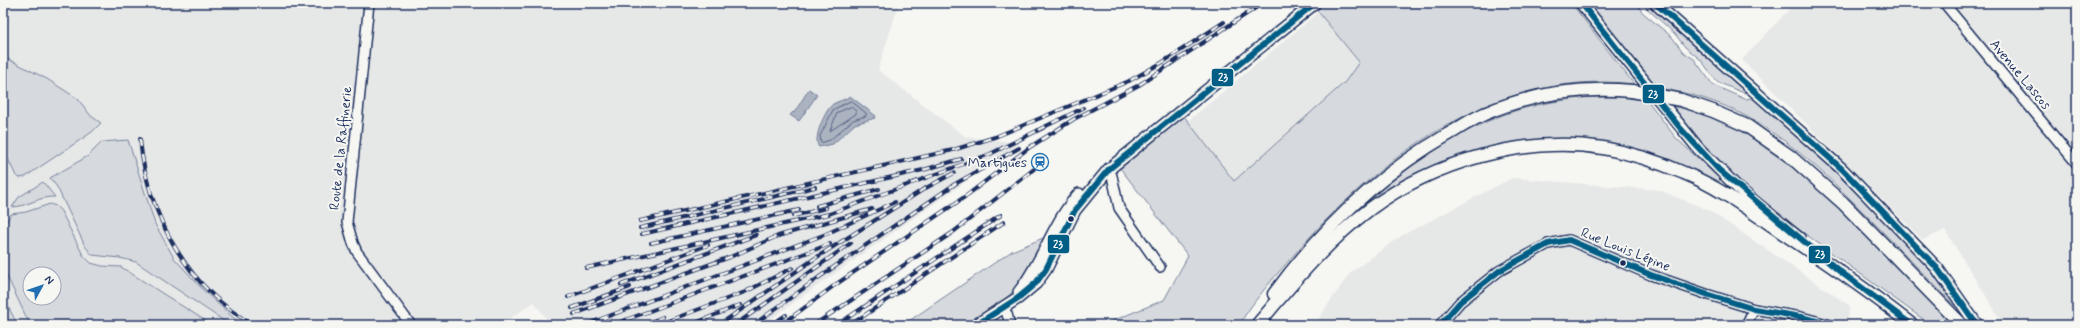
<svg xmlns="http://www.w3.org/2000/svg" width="2080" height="328" font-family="Mynerve,sans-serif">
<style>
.built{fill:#e6e7e7;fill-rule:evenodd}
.green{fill:#d6d9dd;stroke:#78849e;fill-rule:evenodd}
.water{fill:#abb2c0;stroke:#717e99}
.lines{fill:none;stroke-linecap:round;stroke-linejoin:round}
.shore{stroke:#556385;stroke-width:1}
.minor-casing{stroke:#1b2f5e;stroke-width:12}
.tertiary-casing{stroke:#1b2f5e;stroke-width:14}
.secondary-casing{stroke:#1b2f5e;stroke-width:15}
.minor{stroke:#f6f6f2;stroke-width:9}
.tertiary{stroke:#f6f6f2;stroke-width:11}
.secondary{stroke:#f6f6f2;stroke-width:12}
.rail-casing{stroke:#1b2f5e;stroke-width:4}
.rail{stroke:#f6f6f2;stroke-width:2.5;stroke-dasharray:8;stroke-linecap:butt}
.secondary-bridge-casing{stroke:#1b2f5e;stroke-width:15;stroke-linecap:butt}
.secondary-bridge{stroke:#f6f6f2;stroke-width:12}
.bus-1-casing{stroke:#f6f6f2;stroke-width:9}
.bus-1{stroke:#005d86;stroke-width:6}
.bus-dot{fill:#1b2f5e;stroke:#f6f6f2;stroke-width:1.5}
.labels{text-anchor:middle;stroke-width:4;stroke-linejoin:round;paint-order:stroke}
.street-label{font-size:14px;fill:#1b2f5e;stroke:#f6f6f2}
.poi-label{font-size:14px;fill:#1b2f5e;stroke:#f6f6f2;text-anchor:end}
.line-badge{stroke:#f6f6f2;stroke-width:1.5}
.badge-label{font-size:11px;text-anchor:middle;font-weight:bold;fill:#fff}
</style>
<rect width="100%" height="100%" fill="#f6f6f2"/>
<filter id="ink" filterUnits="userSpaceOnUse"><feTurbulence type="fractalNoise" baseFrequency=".025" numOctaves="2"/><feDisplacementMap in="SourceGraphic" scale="8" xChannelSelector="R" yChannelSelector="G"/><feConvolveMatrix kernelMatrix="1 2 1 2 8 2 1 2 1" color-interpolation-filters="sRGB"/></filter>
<g filter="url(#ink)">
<!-- built -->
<g class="built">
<path d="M3 3H899L878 70 966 137 1020 143 762 325H551L534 302 501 325H3ZM30 274H54V298H30Z"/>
<path d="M1795 3H2077V325H2004L1945 230 1923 240 1742 60Z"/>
<path d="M1319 12 1359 62 1345 82 1234 181 1188 121Z"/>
<path d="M1512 178 1659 190 1710 211 1850 306 1847 325H1314L1350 273 1401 236Z"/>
</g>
<!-- green -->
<g class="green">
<path d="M1324 3H1571L1634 84C1500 68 1384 153 1299 249 1278 273 1255 298 1239 325H1102L1164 300 1188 256 1120 168 1184 116 1234 181 1345 82 1359 62 1316 9Z"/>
<path d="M1586 3H1637L1642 12 1672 37 1683 52 1694 59 1713 85 1745 99 1753 98 1820 157 1879 216 1927 266 1957 306 1956 307C1929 279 1902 252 1875 224 1833 181 1789 137 1734 110 1708 98 1680 91 1652 87Z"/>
<path d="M1641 3H1646L1748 92 1744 93 1717 82 1701 60 1685 47 1675 34Z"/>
<path d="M3 53 8 59 47 79 78 99 91 116 101 123 92 132 25 177 20 178 16 176 3 148Z"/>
<path d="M1590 97H1621L1648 101 1676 138 1720 179 1718 183 1685 167 1549 141 1403 183 1371 201H1368C1410 165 1464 126 1518 110 1541 103 1565 100 1590 97Z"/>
<path d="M1667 105 1711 115 1748 133 1778 152 1845 213 1955 325H1931L1764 204 1708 153Z"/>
<path d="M128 140 155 224 174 258 205 292 236 320 245 325H230L136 262 120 258 92 255 85 246 57 187 50 178 88 156 102 142Z"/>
<path d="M43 182 55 197C39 196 27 207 12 207L19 197Z"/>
<path d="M50 204 56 206 61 211 83 255 91 263 102 266 121 267 212 325H30L3 268V228L11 214 26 212ZM30 274H54V298H30Z"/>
<path d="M1048 236 1041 252 1015 290 997 306 968 325H903L1012 251Z"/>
<path d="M3 296 17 324V325H3Z"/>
</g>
<!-- water -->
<g class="water">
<path d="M809 89 817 95 799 121 790 115 793 112 794 113Z"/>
<path d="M850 96 876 116 875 118 855 124 833 144 819 147C812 140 825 110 833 104 838 101 845 100 850 96Z"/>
</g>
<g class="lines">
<!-- shore -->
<g class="shore">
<path d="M851 101 866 113V116L853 120 830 140 821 143 820 136 833 110Z"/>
<path d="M851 107 856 111V114L830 131 837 113Z"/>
</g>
<!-- minor casing -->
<g class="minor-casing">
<g id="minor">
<path d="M369 3 347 222 353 243 357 252 411 325"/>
<path d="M1944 3 2077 164"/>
<path d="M1109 169 1112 176 1119 208 1160 267"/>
<path d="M1003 308 1007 314 1010 325"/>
<path d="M1440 325 1460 302 1499 271 1548 244 1569 240 1651 275 1706 294 1754 309 1801 317 1831 325"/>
<path d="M1746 325 1754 309"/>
</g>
</g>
<!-- tertiary casing -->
<g class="tertiary-casing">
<g id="tertiary">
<path d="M1581 3 1698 148 1739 189 1800 239"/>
<path d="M1655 3 1842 169 1937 268 1977 325"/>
<path d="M1019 292C1043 262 1053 223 1079 194"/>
<path d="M976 325 1018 298 1036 283 1046 269 1075 210 1109 169 1315 3"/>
</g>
</g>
<!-- secondary casing -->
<g class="secondary-casing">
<g id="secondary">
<path d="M1681 100 1713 111 1747 126 1791 157 1844 204 1962 325"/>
<path d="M1274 294C1321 230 1378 175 1447 135 1459 128 1471 120 1484 114 1530 94 1582 87 1632 91"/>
<path d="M1257 325C1292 284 1326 242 1370 209 1433 162 1525 135 1603 148 1631 153 1659 162 1684 173 1719 187 1749 210 1780 231 1825 261 1869 291 1912 325"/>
</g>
</g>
<!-- minor -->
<use href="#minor" class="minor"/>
<!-- tertiary -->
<use href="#tertiary" class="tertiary"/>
<!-- secondary -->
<use href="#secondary" class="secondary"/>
<!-- rail casing -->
<g class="rail-casing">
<g id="rail">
<path d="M1038 130 1083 108"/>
<path d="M140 139C147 213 187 289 254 325"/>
<path d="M817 206 879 189"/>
<path d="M793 216 826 208"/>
<path d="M640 221 953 150 995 137 1129 81 1163 62 1224 22"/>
<path d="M640 228 815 187"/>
<path d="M642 234 923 170 961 159"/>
<path d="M651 243 799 210"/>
<path d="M586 268 829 214 990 154 1043 128"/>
<path d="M621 285 756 235"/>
<path d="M568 297 708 245"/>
<path d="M572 308 630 287"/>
<path d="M574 314 730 257 778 236 872 209"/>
<path d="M585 325 826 234 895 202"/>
<path d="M612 325 830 244"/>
<path d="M642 325 663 317"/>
<path d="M657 325 745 292 792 268"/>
<path d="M690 325 740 305"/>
<path d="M719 325 814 259 924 189 954 173"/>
<path d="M735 325 851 243"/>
<path d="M753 325 818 278 955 184 1019 148"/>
<path d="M771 325 786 315"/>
<path d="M781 325 835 285 966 196 1030 147 1074 119 1139 85 1263 3"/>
<path d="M814 325 952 233 1034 169"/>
<path d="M837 325 1001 215"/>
<path d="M850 325 1004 222"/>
</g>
</g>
<!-- rail -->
<use href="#rail" class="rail"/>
<!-- secondary-bridge casing -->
<g class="secondary-bridge-casing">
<path id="secondary-bridge" d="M1632 91 1681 100"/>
</g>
<!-- secondary-bridge -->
<use href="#secondary-bridge" class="secondary-bridge"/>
<!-- bus-1 casing -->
<g class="bus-1-casing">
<g id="bus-1">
<path d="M1581 3 1681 129 1719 170 1838 270 1912 325"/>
<path d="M1655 3 1842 169 1937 268 1977 325"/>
<path d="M976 325 1018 298 1036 283 1046 269 1075 210 1109 169 1315 3"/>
<path d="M1440 325 1460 302 1499 271 1548 244 1569 240 1651 275 1706 294 1754 309 1801 317 1831 325"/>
</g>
</g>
<!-- bus-1 -->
<use href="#bus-1" class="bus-1"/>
</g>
</g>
<!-- icons -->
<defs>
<g id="station-ring" transform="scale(0.9)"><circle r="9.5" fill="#f6f6f2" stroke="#1f6fb2" stroke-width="1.5"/><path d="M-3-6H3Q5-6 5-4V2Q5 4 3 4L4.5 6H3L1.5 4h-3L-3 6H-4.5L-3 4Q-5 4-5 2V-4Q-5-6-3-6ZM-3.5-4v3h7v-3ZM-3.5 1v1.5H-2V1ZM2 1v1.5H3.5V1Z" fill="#1f6fb2"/></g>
</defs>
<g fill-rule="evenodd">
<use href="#station-ring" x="1040" y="162"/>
</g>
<!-- markers -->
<g class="bus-dot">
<circle cx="1071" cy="219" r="3.5"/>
<circle cx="1623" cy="263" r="3.5"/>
</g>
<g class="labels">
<!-- street labels -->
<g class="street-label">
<text transform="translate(2021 74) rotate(50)" y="5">Avenue Lascos</text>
<text transform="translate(340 148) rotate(-84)" y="5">Route de la Raffinerie</text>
<text transform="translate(1626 249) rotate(22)" y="5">Rue Louis Lépine</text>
</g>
<!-- poi labels -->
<g class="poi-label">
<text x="1027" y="167">Martigues</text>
</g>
</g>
<g class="line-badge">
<rect x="1211" y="68" width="23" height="19" rx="4" fill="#005d86"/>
<rect x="1642" y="84" width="23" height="20" rx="4" fill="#005d86"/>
<rect x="1047" y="234" width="23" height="20" rx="4" fill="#005d86"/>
<rect x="1808" y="245" width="23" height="19" rx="4" fill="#005d86"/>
</g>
<g class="badge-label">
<text x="1223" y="81">23</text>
<text x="1653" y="98">23</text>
<text x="1058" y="248">23</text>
<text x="1820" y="258">23</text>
</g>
<!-- margin -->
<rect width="2080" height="328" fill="none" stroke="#f6f6f2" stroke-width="16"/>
<rect x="8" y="8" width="2064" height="312" fill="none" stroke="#1b2f5e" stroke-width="1.5" filter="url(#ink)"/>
<!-- north arrow -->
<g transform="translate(42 286) rotate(50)"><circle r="19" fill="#f6f6f2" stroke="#9ea6b7"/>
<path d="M0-3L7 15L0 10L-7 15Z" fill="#1f6fb2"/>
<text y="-6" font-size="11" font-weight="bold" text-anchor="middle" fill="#1b2f5e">N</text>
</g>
</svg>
